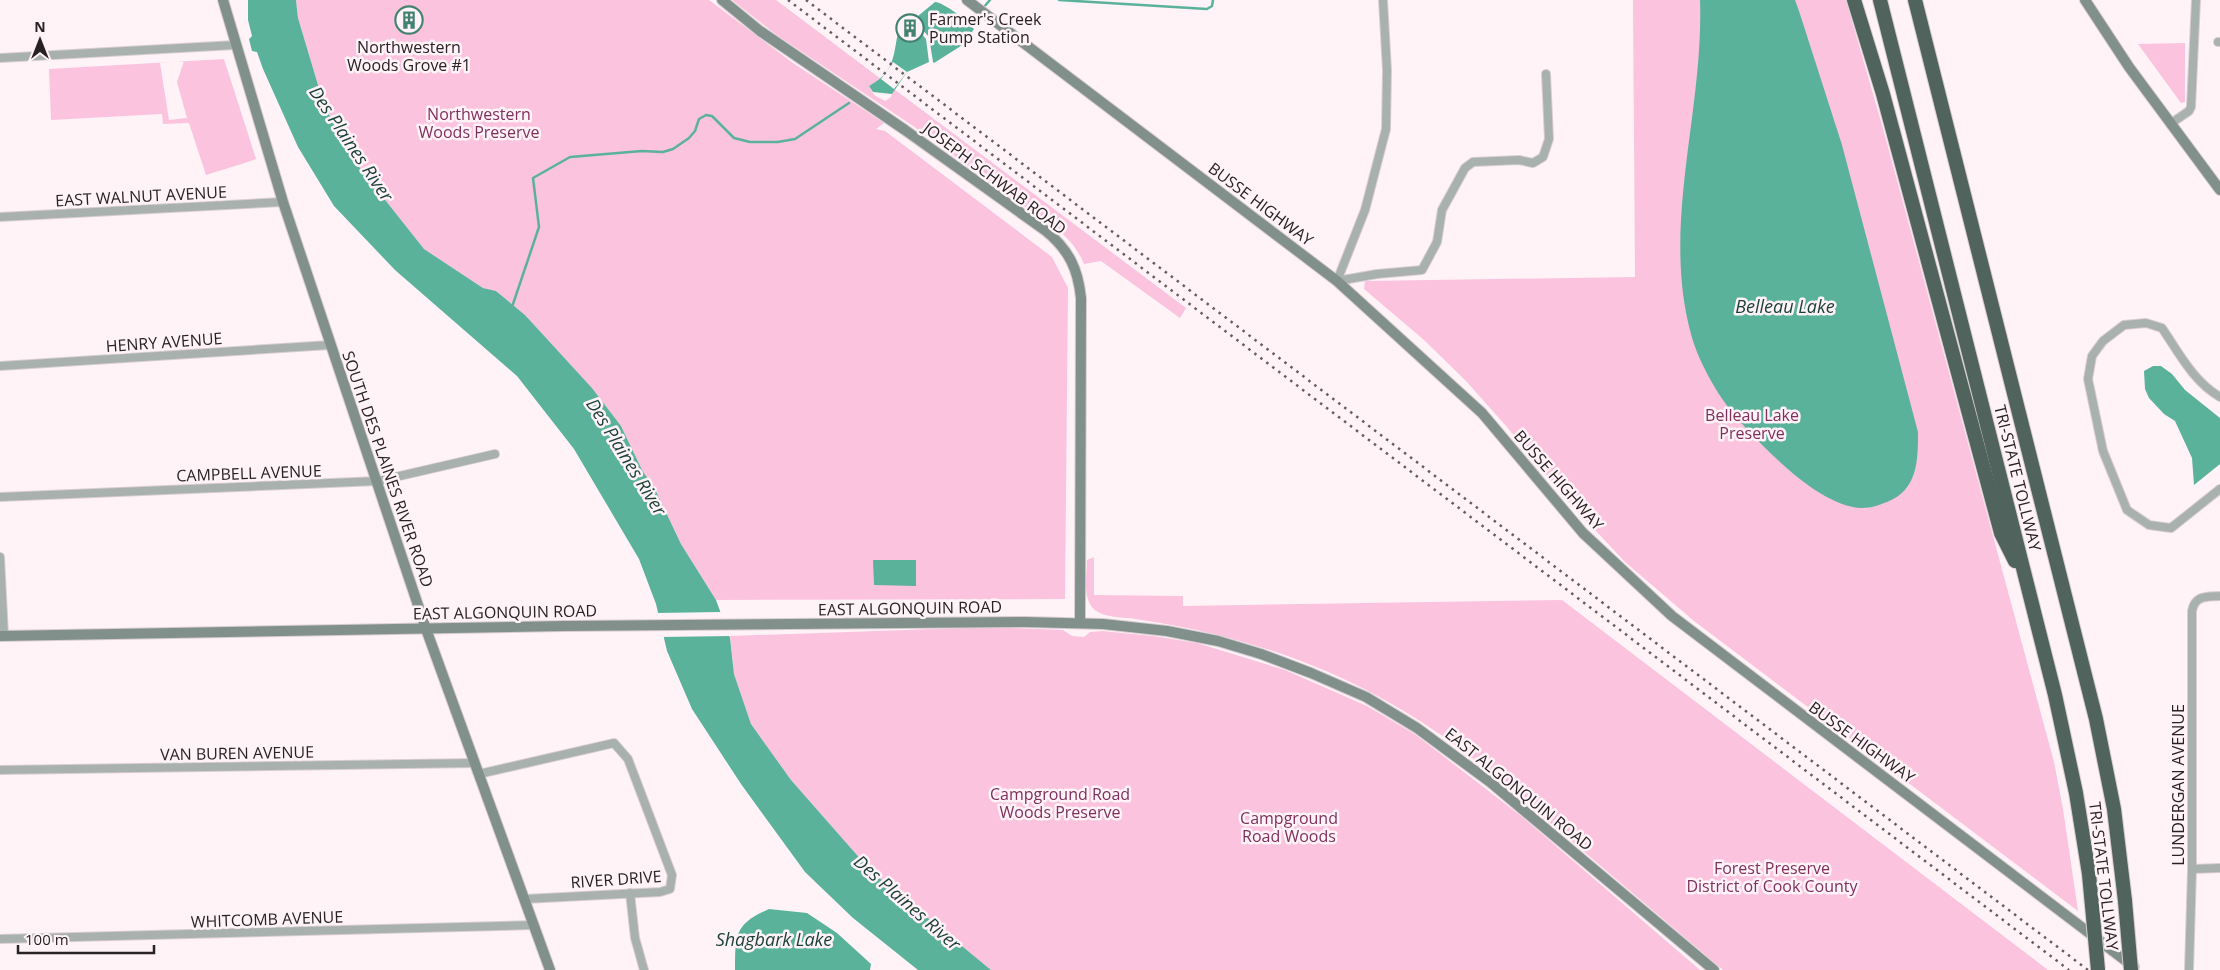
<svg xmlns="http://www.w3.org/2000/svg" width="2220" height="970" font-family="'Open Sans',sans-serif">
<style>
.green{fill:#fbc3de;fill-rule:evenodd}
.water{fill:#5bb29b}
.pier{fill:#fff3f8}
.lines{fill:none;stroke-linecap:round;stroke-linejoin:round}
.stream{stroke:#5bb29b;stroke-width:2.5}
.street-casing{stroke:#d8cdd2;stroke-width:10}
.secondary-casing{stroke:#d8cdd2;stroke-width:12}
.highway-casing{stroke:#d8cdd2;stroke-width:16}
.street{stroke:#a8b1ae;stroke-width:8}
.secondary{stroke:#82908b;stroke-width:10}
.highway{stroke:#51635d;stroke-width:14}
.rail{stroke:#655d61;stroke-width:2.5;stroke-dasharray:2.5 5;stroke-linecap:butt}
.highway-bridge-casing{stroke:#d8cdd2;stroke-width:16;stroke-linecap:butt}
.highway-bridge{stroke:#51635d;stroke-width:14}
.labels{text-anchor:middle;stroke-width:5;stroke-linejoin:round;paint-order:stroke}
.poi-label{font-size:16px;fill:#292225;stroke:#fff3f8;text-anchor:start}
.park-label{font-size:16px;fill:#7f2f5c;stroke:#fff3f8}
.street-label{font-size:16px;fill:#292225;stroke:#fff3f8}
.water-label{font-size:18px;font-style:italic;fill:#173f35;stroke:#fff3f8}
</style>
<rect width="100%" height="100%" fill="#fff3f8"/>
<!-- green -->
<g class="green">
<path d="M296 0H709L793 63 884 123 876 129 885 131 1052 257 1068 288 1065 599 716 600 681 544 653 485 643 472 621 426 592 388 525 315 496 291 483 288 424 249 352 158 324 105 298 18Z"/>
<path d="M732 0H776L881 79 869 86 874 95 885 101 891 97 894 89 1186 308 1180 318 1101 261 1084 264C1075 242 1060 230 1040 218L913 126 778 36Z"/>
<path d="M1633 0H1846L1884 132 2054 762 2063 809 2078 911 1694 621 1625 562 1569 502 1506 426 1466 381 1424 340 1364 289 1365 281 1635 277Z"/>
<path d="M2185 43V102L2181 103 2138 44Z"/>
<path d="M224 59 256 159 251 161 206 175 189 123 163 124 162 114 51 120 49 69ZM184 61 177 82 187 118 169 120 160 63Z"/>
<path d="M1094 557V595L1183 596V606L1562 600 2048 970H1723L1489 771C1403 702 1320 660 1213 634 1187 627 1161 623 1135 619 1123 617 1108 618 1098 612 1081 603 1087 576 1087 560Z"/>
<path d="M991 627 1063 630 1072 636 1084 637 1090 632 1102 631 1153 636 1197 643 1285 670 1367 706 1416 735 1521 816 1700 970H991L871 871 791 780 751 724 734 674 730 636Z"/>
</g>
<!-- water -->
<g class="water">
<path d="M248 0H296L298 18 324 105 352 158 424 249 483 288 496 291 525 315 592 388 621 426 643 472 653 485 681 544 716 600 730 638 734 674 751 724 791 780 871 871 991 970H918L853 918 805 872 741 784 692 709 667 651 656 604 639 559 574 449 517 376 395 270 334 206 298 147 263 69 257 52 252 51 249 39 252 36 248 20Z"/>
<path d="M1700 0H1795L1799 11 1842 145 1918 432C1918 460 1918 490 1887 502 1879 505 1871 508 1862 508 1819 507 1763 447 1736 417 1718 396 1698 361 1691 334 1661 224 1704 112 1700 0Z"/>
<path d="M935 2C945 3 966 20 974 29L964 44 934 63 933 62 929 37 921 28 918 30 912 21Z"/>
<path d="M901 30 909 40 920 32 926 39 929 62 907 72 892 94 873 92 869 86C894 72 893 58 898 32Z"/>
<path d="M2153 366H2161L2172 374 2185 390 2220 418V464L2194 485 2192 458 2175 421 2164 414 2149 398 2145 389 2144 371Z"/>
<path d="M873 560H916V586L874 585Z"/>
<path d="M769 909 807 913 837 933 871 964 870 970H735C735 934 735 924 769 909Z"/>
</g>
<!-- pier -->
<g class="pier">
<path d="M893 62 907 72 894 89 881 79Z"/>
<path d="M721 612 730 636 661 637 656 613Z"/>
</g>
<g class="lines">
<!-- stream -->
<g class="stream">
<path d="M1059 0 1207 9 1212 6 1213 0"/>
<path d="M983 8 990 0"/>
<path d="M969 26 980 13"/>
<path d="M512 307 539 227 533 178 570 157 642 151 663 152 673 149 689 138 695 131 699 119 706 115 712 116 734 138 750 142H778L795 139 849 103"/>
</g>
<!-- street casing -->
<g class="street-casing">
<g id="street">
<path d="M2218 42H2220"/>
<path d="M0 58 235 45"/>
<path d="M2170 124 2189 111 2191 107 2196 0"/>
<path d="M0 217 283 202"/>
<path d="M1337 281 1377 274 1422 270 1437 242 1442 210 1465 168 1473 162 1519 160 1533 163 1543 157 1549 139 1546 74"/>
<path d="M1337 281 1365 210 1386 129 1387 70 1383 0"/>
<path d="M0 366 330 345"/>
<path d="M2220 397C2193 381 2179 353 2162 328L2146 323 2124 325 2103 341 2092 356 2088 379 2103 451 2127 510 2149 525 2171 528 2220 489"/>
<path d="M0 497 378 481 495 454"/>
<path d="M0 557 4 635"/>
<path d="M0 770 475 763"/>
<path d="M479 774 614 743 628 759 672 875 670 889 660 892 525 899"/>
<path d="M2192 869 2220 868"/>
<path d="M630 893 635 938 644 970"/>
<path d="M0 939 534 925"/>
<path d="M2189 970 2192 869V611C2195 595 2206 597 2220 596"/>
</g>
</g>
<!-- secondary casing -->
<g class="secondary-casing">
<g id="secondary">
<path d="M223 0 283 202 426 629 550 970"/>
<path d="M722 0 760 31 905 130 1046 231C1069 250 1078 269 1081 298L1080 623"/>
<path d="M967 0 1337 281 1482 413 1583 533 1672 616 2134 967"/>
<path d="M2085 0 2129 67 2220 190"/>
<path d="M0 636 565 626 1025 622 1103 624 1167 631 1218 641 1261 654 1311 673 1366 697 1417 728 1490 782 1714 970"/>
</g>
</g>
<!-- highway casing -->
<g class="highway-casing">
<g id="highway">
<path d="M1854 0 1883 94 2001 533 2015 561"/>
<path d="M1880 0 2055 695 2076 793 2089 874"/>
<path d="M1915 0 2096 719 2114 809 2125 901"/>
</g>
</g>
<!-- street -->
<use href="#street" class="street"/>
<!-- secondary -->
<use href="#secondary" class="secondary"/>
<!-- highway -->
<use href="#highway" class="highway"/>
<!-- rail -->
<g class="rail">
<path d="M788 0 2069 970"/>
<path d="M806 0 2088 970"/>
</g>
<!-- highway-bridge casing -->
<g class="highway-bridge-casing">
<g id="highway-bridge">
<path d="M2089 874 2098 970"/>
<path d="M2125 901 2131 970"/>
</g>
</g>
<!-- highway-bridge -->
<use href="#highway-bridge" class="highway-bridge"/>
</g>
<!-- icons -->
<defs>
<g id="building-ring" transform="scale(1.4375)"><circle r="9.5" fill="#fff3f8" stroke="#428271" stroke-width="1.5"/><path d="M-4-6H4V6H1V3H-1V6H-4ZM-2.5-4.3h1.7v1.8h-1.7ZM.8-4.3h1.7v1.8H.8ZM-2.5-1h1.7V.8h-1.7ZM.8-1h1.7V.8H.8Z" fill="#428271"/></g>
</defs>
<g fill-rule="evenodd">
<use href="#building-ring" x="409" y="20"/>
<use href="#building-ring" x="910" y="28"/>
</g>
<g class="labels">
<!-- poi labels -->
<g class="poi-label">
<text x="929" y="25">Farmer's Creek<tspan x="929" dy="18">Pump Station</tspan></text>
<text x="409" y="53" text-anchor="middle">Northwestern<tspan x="409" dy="18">Woods Grove #1</tspan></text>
</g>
<!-- park labels -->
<g class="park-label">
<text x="479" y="120">Northwestern<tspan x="479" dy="18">Woods Preserve</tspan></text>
<text x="1752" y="421">Belleau Lake<tspan x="1752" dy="18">Preserve</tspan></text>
<text x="1060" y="800">Campground Road<tspan x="1060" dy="18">Woods Preserve</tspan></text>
<text x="1289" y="824">Campground<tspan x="1289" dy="18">Road Woods</tspan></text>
<text x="1772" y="874">Forest Preserve<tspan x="1772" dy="18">District of Cook County</tspan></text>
</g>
<!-- street labels -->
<g class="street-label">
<text transform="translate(995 178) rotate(37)" y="6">JOSEPH SCHWAB ROAD</text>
<text transform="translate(141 196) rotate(-3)" y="6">EAST WALNUT AVENUE</text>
<text transform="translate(1261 204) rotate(37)" y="6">BUSSE HIGHWAY</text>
<text transform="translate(164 342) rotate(-4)" y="6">HENRY AVENUE</text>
<text transform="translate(388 469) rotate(71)" y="6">SOUTH DES PLAINES RIVER ROAD</text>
<text transform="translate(249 473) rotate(-2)" y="6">CAMPBELL AVENUE</text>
<text transform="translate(2018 478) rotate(76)" y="6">TRI-STATE TOLLWAY</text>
<text transform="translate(1559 480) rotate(49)" y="6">BUSSE HIGHWAY</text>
<text transform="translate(910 608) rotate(-1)" y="6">EAST ALGONQUIN ROAD</text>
<text transform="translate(505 612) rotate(-1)" y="6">EAST ALGONQUIN ROAD</text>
<text transform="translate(1862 742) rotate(36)" y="6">BUSSE HIGHWAY</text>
<text transform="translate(237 753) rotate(-1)" y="6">VAN BUREN AVENUE</text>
<text transform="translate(2178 785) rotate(-90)" y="6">LUNDERGAN AVENUE</text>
<text transform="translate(1519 789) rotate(39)" y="6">EAST ALGONQUIN ROAD</text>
<text transform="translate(2104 876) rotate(83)" y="6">TRI-STATE TOLLWAY</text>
<text transform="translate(616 879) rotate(-4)" y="6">RIVER DRIVE</text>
<text transform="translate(267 919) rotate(-2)" y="6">WHITCOMB AVENUE</text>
</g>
<!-- water labels -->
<g class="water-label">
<text transform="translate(351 144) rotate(56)" y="6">Des Plaines River</text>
<text x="1785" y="313">Belleau Lake</text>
<text transform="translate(626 457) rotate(58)" y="6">Des Plaines River</text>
<text transform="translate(907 903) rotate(41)" y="6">Des Plaines River</text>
<text x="774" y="946">Shagbark Lake</text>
</g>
</g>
<!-- north arrow -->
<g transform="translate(40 40)" stroke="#fff3f8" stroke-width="4" paint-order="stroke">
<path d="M0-4L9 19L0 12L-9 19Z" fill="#292225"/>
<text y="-8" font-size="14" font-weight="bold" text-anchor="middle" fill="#292225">N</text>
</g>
<!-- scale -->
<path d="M18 945v8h136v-8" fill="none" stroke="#292225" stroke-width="2.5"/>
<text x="25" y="945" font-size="15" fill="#292225" stroke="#fff3f8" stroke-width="4" paint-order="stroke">100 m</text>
</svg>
